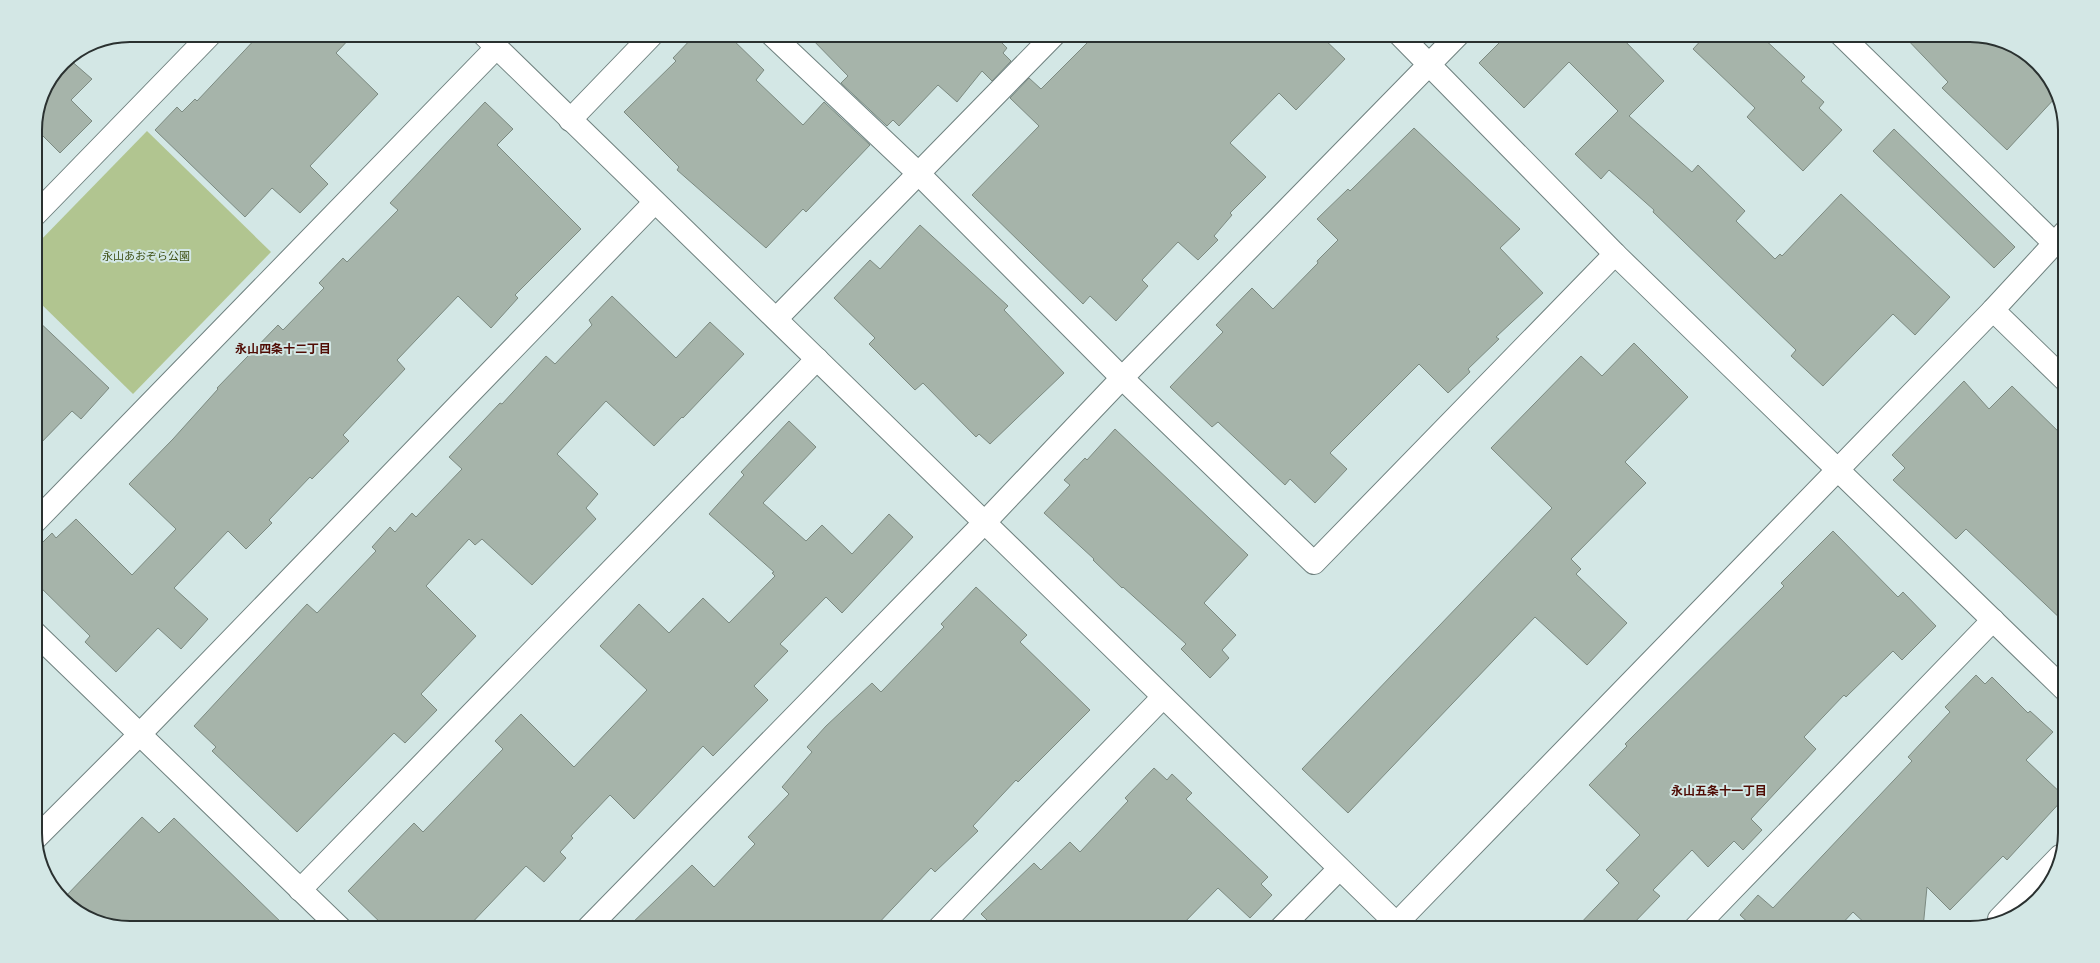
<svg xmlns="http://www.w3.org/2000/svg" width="2100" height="963" font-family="Overpass,'Noto Sans JP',sans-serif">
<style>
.green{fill:#b1c590}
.building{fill:#a6b4aa;stroke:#7c8a81}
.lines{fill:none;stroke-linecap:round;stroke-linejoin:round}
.minor-casing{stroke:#6f817f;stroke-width:24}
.minor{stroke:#fff;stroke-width:22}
.labels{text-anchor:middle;stroke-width:4;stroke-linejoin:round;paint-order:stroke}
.park-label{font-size:11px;fill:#3d4f13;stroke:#d3e7e5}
.neighbourhood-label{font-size:12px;font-weight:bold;fill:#500c04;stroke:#d3e7e5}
.rim{fill:none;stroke:#2a3130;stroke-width:2}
</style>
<rect width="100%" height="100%" fill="#d3e7e5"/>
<!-- green -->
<path class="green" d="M147 131 271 252 133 394 35 298V246Z"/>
<!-- building -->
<g class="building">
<path d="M259 35H353L336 53 378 94 310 166 328 184 300 213 272 188 245 217 155 130 177 107 182 112 195 99 197 101Z"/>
<path d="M695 35H728L764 70 756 80 803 125 824 102 870 145 806 212 803 209 766 248 677 170 679 167 624 112 676 61 673 58Z"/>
<path d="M808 35H994L1007 48 1003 53 1011 61 992 81 982 71 957 102 938 85 899 126 893 120 887 126 841 83 848 76Z"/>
<path d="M1095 35H1320L1345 59 1296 110 1279 93 1230 143 1266 177 1230 213 1232 215 1214 236 1218 240 1198 260 1178 242 1142 280 1148 286 1116 321 1090 296 1083 304 972 195 1039 126 1010 98 1029 78 1041 89Z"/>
<path d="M1507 35H1619L1664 81 1629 116 1692 172 1698 165 1745 211 1736 221 1775 259 1780 254 1782 256 1841 194 1950 297 1915 335 1893 314 1823 386 1791 356 1796 350 1653 212 1654 210 1609 170 1601 179 1575 154 1618 111 1569 62 1524 108 1479 63Z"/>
<path d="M1706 35H1760L1805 77 1801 81 1824 102 1819 108 1842 130 1803 171 1747 117 1755 108 1693 49Z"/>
<path d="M1903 35H1970L2007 42 2049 77 2056 97 2007 150 1942 88 1948 82Z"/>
<path d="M69 59 92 79 71 100 92 121 60 153 40 133 35 138V124L42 93 63 63Z"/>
<path d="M485 102 513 129 497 145 581 229 515 295 518 298 491 328 458 296 397 360 405 369 343 435 349 441 312 479 310 477 269 520 272 523 246 549 228 531 174 588 208 619 181 649 158 628 116 672 85 642 90 636 35 582V550L52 533 56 538 76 519 132 575 176 529 129 484 173 439 218 389 217 388 278 325 283 330 324 288 319 283 343 258 347 262 398 210 390 203Z"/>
<path d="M1414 128 1520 229 1500 248 1543 293 1496 337 1499 339 1468 369 1470 372 1448 393 1419 364 1330 453 1347 469 1315 503 1290 479 1285 485 1218 422 1212 427 1170 387 1223 332 1216 325 1252 288 1273 309 1318 263 1317 261 1338 240 1317 219 1348 189 1350 191Z"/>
<path d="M1894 129 2015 247 1994 268 1873 151Z"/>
<path d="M920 225 1008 306 1004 310 1064 373 990 444 979 434 976 437 923 383 915 390 869 344 875 338 834 298 870 260 880 269Z"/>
<path d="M612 296 676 358 710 322 744 354 683 418 682 417 654 446 606 401 557 454 598 494 586 508 596 519 532 585 482 539 475 545 469 539 426 586 476 636 421 694 437 710 405 743 394 733 297 832 212 751 216 747 194 726 307 604 317 613 376 551 372 547 390 527 395 532 412 513 416 517 462 469 449 457 500 403 502 404 546 356 555 364 592 325 589 320Z"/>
<path d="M35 318 109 388 81 419 72 411 35 449Z"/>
<path d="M1634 343 1688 397 1625 462 1646 483 1571 559 1581 569 1576 574 1627 623 1587 665 1535 617 1348 813 1302 769 1552 508 1491 448 1581 356 1602 376Z"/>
<path d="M1964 381 1989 409 2012 386 2065 438V623L1966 529 1956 539 1893 480 1905 468 1892 455Z"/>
<path d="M789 421 816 447 763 503 806 541 822 525 852 554 889 514 913 537 842 613 826 597 780 644 788 651 754 686 768 700 713 756 703 746 634 819 610 795 571 836 573 838 560 852 566 858 544 882 526 866 467 928H386L348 891 414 823 423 832 503 749 495 741 521 714 574 767 647 690 600 646 639 604 669 633 703 598 729 623 775 576 772 573 774 572 709 514 744 475 741 472Z"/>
<path d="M1115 429 1248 555 1204 603 1236 635 1222 650 1229 658 1210 678 1181 649 1186 644 1123 587 1122 588 1093 560 1094 559 1044 513 1070 485 1064 480 1085 458 1087 460Z"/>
<path d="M1833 531 1898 597 1903 592 1936 626 1902 660 1893 651 1846 697 1844 695 1804 737 1816 749 1751 819 1762 830 1743 850 1734 841 1708 867 1692 850 1653 890 1660 896 1629 928H1576L1619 883 1606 870 1640 835 1589 785 1627 746 1625 744 1784 586 1781 583Z"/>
<path d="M976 587 1027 635 1020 642 1090 710 1018 782 1016 780 973 826 978 831 935 872 931 868 874 928H627L692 865 714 887 755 844 748 837 789 794 782 787 812 752 807 747 826 726 872 683 881 692 944 627 941 624Z"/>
<path d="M1976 675 1985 684 1992 677 2028 713 2030 711 2053 732 2026 760 2065 797 2007 860 2003 856 1950 910 1927 887 1923 928H1870L1853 912 1838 928H1754L1740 915 1758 895 1773 908 1912 761 1908 757 1950 712 1945 707Z"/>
<path d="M1154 768 1167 780 1172 774 1192 793 1186 799 1268 877 1261 884 1272 895 1250 918 1218 888 1179 928H995L981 914 1034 863 1041 870 1070 842 1080 852 1128 801 1125 798Z"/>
<path d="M142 817 159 833 174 818 287 928H130L93 921 64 898Z"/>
</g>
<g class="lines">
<!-- minor casing -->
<g class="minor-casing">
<g id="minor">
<path d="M484 35 1401 928"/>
<path d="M772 35 918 173 1122 378 1314 563 1615 254"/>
<path d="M1400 35 1615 254 2065 690"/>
<path d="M1841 35 2054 243"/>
<path d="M570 120 652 35"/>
<path d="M35 215 210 35"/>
<path d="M1993 310 2065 380"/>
<path d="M776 319 1054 35"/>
<path d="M35 522 497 47"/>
<path d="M35 633 340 928"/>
<path d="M35 839 140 734 654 203"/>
<path d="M300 890 817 359"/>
<path d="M1999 919 2060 856"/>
<path d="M1396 924 1993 310 2065 232"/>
<path d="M588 928 984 523 1122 378 1458 35"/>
<path d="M939 928 1163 697"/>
<path d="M1281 928 1339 869"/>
<path d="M1695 928 1993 620"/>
</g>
</g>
<!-- minor -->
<use href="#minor" class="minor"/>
</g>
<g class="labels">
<!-- park labels -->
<g class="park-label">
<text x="146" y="260">永山あおぞら公園</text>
</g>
<!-- neighbourhood labels -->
<g class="neighbourhood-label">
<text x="283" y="353">永山四条十二丁目</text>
<text x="1719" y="795">永山五条十一丁目</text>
</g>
</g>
<!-- crop -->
<path d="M0 0H2100V963H0ZM130 42H1970A88 88 0 0 1 2058 130V833A88 88 0 0 1 1970 921H130A88 88 0 0 1 42 833V130A88 88 0 0 1 130 42Z" fill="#d3e7e5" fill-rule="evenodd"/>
<path class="rim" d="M130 42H1970A88 88 0 0 1 2058 130V833A88 88 0 0 1 1970 921H130A88 88 0 0 1 42 833V130A88 88 0 0 1 130 42Z"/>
</svg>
